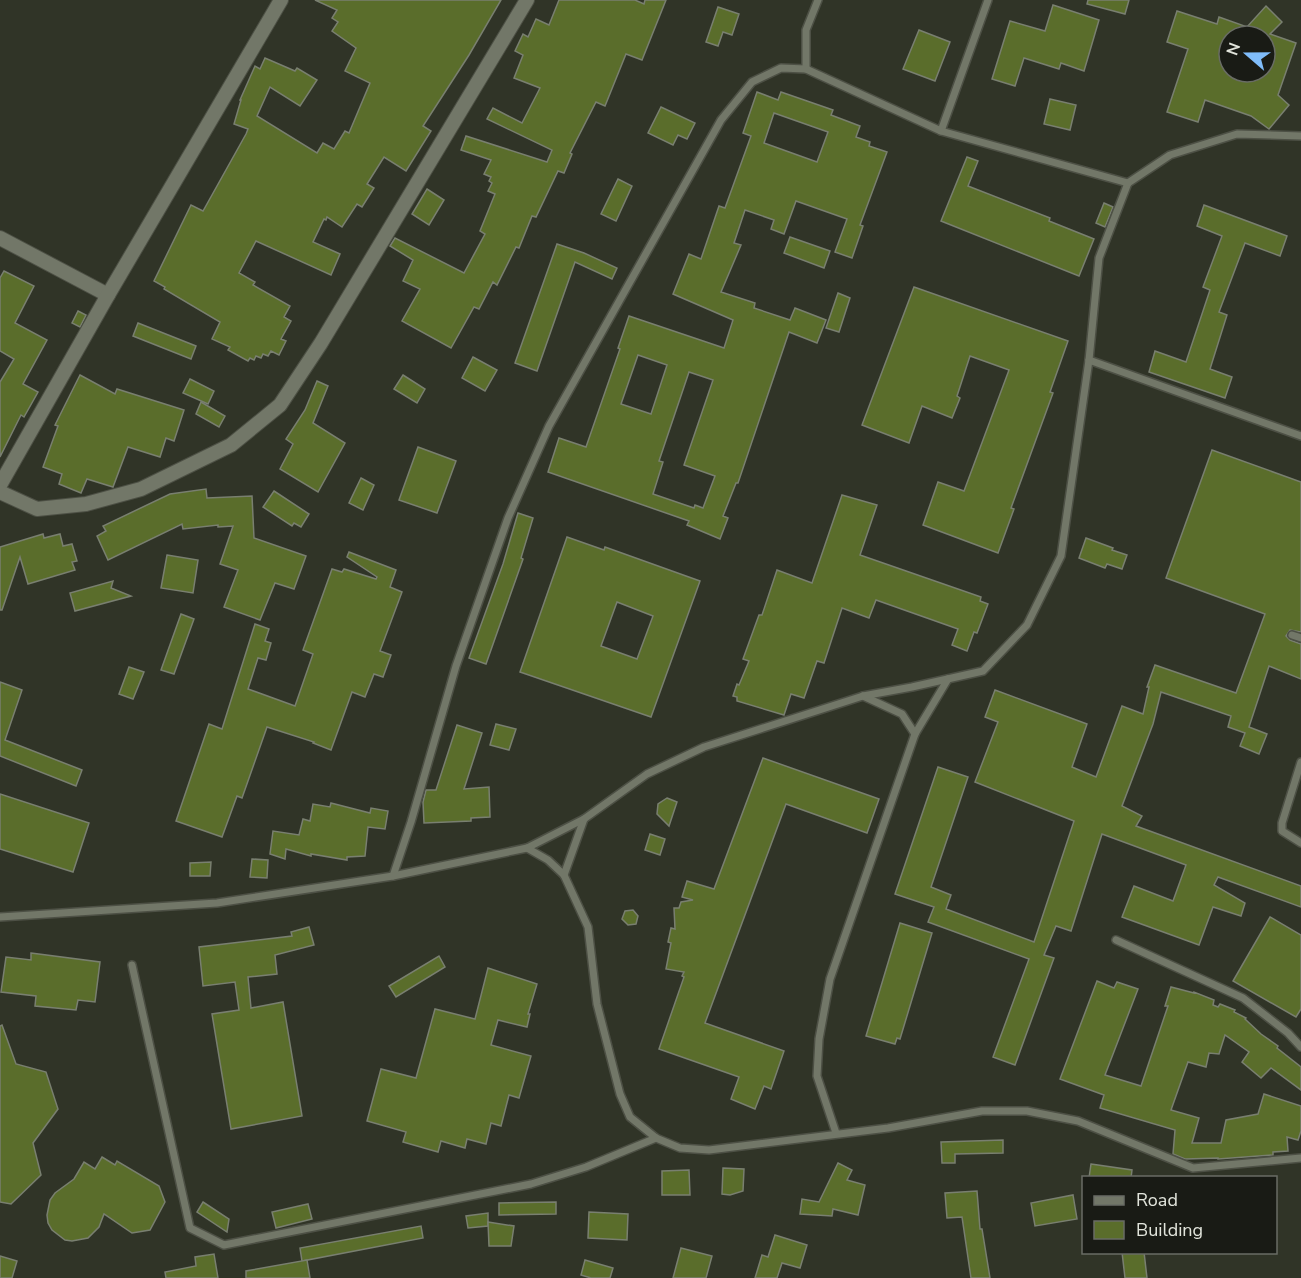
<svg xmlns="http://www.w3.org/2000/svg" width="1301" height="1278" font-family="'Nunito Sans',sans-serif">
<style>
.building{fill:#5a6d2b;stroke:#797f70;stroke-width:1.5;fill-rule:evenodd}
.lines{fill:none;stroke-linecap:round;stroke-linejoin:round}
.service-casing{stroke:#4d5045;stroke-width:10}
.minor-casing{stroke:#4d5045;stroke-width:16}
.service{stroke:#727768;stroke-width:7}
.minor{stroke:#727768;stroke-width:14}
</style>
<rect width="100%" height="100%" fill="#303427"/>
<!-- building -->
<g class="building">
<path d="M315 0H501L469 55 423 126 431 131 406 171 384 157 367 184 374 188 362 207 357 204 342 227 327 217 326 220 324 219 313 242 340 254 331 275 256 241 239 273 255 282 253 285 290 306 284 317 291 321 281 339 286 341 279 355 271 351 268 356 263 354 261 358 256 356 254 360 250 358 248 361 228 350 230 347 212 339 220 322 164 289 165 287 154 281 191 205 203 211 246 134 248 129 234 124 241 100H240L255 66 260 69 265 58 295 71 297 68 317 80 300 106 270 87 257 116 317 153 323 143 334 149 345 131 349 133 370 83 345 71 356 48 332 31 338 22 332 18 337 10Z"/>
<path d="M559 0H635L644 4 645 0H666L642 60 626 54 605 106 596 102 570 153 572 154 564 173 558 171 536 217 532 216 519 248 516 247 497 285 493 282 479 309 474 307 451 348 402 321 420 289 403 281 413 260 390 246 395 238 464 273 485 234 480 231 495 194 488 191 492 183 489 181 491 177 484 174 491 160 461 150 466 136 547 162 552 150 487 119 493 108 522 123 540 88 514 78 523 55 515 51 523 34 528 37 536 19 549 25Z"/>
<path d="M1088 0H1129L1125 14 1087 4Z"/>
<path d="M1053 5 1099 20 1084 71 1061 63 1059 69 1024 58 1015 86 992 79 1010 21 1045 31Z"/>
<path d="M1266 6 1282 22 1270 34 1296 43 1278 95 1289 105 1269 129 1251 116 1205 100 1198 122 1167 112 1188 49 1167 42 1177 11 1217 24 1219 17 1247 27ZM1229 36H1265V72H1229Z"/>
<path d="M718 7 739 14 732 35 723 32 718 46 706 42Z"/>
<path d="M919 30 950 42 935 81 903 69Z"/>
<path d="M757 92 778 100 781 92 833 110 831 115 860 126 856 137 870 142 869 146 887 152 860 225 863 226 852 258 835 252 847 219 796 201 784 234 771 229 774 220 745 210 734 243 741 245 721 292 755 303 754 308 790 320 795 308 826 320 817 343 789 332 738 483H736L723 516 728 518 720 539 687 525 689 521 548 472 559 438 586 447 620 349 618 348 629 316 724 348 733 320 673 294 689 254 701 259 719 206 725 208 751 136 743 133ZM774 113 828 132 817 162 764 143ZM638 355 667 365 651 414 621 404ZM689 372 713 380 684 465 715 476 703 508 695 505 694 508 653 494 663 462 659 461Z"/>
<path d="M1050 99 1076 105 1070 130 1044 124Z"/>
<path d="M661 107 695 123 687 139 678 135 673 145 648 133Z"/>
<path d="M967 157 978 161 968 186 1050 218 1049 221 1094 239 1079 276 941 221Z"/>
<path d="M618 179 632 186 616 221 601 214Z"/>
<path d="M427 189 444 200 429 225 412 214Z"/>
<path d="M1104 203 1113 207 1105 227 1096 223Z"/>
<path d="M1204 205 1287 236 1280 256 1245 243 1219 312 1227 315 1210 369 1232 377 1225 398 1149 372 1155 351 1186 362 1210 290 1203 287 1222 236 1197 226Z"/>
<path d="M790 237 830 251 824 268 784 253Z"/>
<path d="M557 244 584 253 617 268 612 279 575 262 537 371 515 363Z"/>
<path d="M4 271 34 286 15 323 47 340 23 384 38 392 24 417 21 415 0 457V382L14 359 0 351V278Z"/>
<path d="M914 287 1068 341 1050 392 1053 393 1011 508 1014 509 998 553 923 525 938 482 964 491 1009 370 970 356 957 396 960 398 952 418 922 406 909 443 862 425Z"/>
<path d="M838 293 850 298 839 332 826 328Z"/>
<path d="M78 311 86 315 80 327 72 323Z"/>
<path d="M138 323 196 346 191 359 133 336Z"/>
<path d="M473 357 497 370 485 391 462 378Z"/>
<path d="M80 375 115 394 117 389 184 410 174 441 166 438 160 457 128 447 113 487 87 479 81 493 59 484 62 474 43 467 58 426 55 425Z"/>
<path d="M403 375 425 389 417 403 394 389Z"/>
<path d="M190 379 214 391 208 404 183 393Z"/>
<path d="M317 381 328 386 313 423 345 443 318 492 280 469 293 444 286 439 305 410Z"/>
<path d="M201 402 225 416 219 427 196 414Z"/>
<path d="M418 447 456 461 437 513 399 500Z"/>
<path d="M1212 450 1301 482V632L1290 630 1286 636 1290 640 1301 644V679L1269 666 1249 727 1267 734 1259 754 1240 746 1245 733 1228 727 1231 716 1161 692 1153 724 1122 806 1142 816 1136 826 1301 886V907L1218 877 1214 885 1245 903 1241 916 1213 907 1199 945 1122 917 1134 886 1173 901 1186 865 1102 834 1071 931 1056 926 1044 955 1054 958 1015 1065 993 1057 1029 959 928 922 934 907 895 894 938 767 968 777 931 887 951 895 946 909 1034 942 1074 821 975 782 998 722 985 717 995 690 1087 724 1072 767 1096 777 1122 706 1143 714 1149 687H1147L1155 665 1236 693 1265 614 1166 578Z"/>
<path d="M361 478 374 485 363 510 349 503Z"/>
<path d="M206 489 207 498 252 496 254 538 306 556 294 589 275 583 260 620 224 607 238 570 220 564 233 526 218 527V525L183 529 182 524 108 560 97 536 106 531 103 526 170 494Z"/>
<path d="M274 491 309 514 301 527 294 523 292 526 263 507Z"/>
<path d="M842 495 877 505 860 555 981 597 980 601 988 604 977 633 974 632 967 651 952 645 958 629 876 600 869 618 842 608 824 663 817 661 804 698 791 694 784 715 737 701V697L733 696 737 684 739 685 749 661 743 659 759 615H762L777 570 812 583Z"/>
<path d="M518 513 533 518 521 558 523 559 486 664 469 658 503 564Z"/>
<path d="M43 534 44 538 60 534 63 546 72 544 77 561 72 562 75 570 28 584 20 557 2 610H0V547Z"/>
<path d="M567 537 604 550 605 547 700 581 651 717 520 672ZM617 602 653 616 637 659 601 646Z"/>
<path d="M1086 538 1113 548 1112 550 1127 555 1122 569 1107 564 1105 568 1079 558Z"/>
<path d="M349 552 396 570 390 587 402 592 380 651 391 655 383 677 374 674 365 697 352 692 331 750 313 743 314 742 267 727 242 798 237 796 222 837 176 821 209 724 222 729 255 624 269 629 265 641 271 643 266 660 258 658 248 689 295 706 313 654 303 650 332 569 342 572 344 569 376 579 377 577 347 557Z"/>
<path d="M167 555 198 560 193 593 161 588Z"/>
<path d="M113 581 111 588 131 596 75 611 70 593Z"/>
<path d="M181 614 194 619 174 674 161 670Z"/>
<path d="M129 667 144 672 133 699 119 694Z"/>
<path d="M0 682 22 690 5 740 82 770 76 786 0 756Z"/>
<path d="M496 724 516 729 509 750 490 745Z"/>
<path d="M457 725 482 733 464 789 489 787 490 817 471 818V821L424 823 423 802 426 790H436Z"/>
<path d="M763 758 879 799 867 833 786 804 705 1023 784 1051 771 1089 764 1086 755 1109 731 1099 739 1077 659 1049 684 977 682 976 684 972 666 969 671 943 668 942 671 928 675 929 674 908H679L681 902 693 900 682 897 687 881 714 889Z"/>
<path d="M0 794 89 823 73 872 0 849Z"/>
<path d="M667 798 677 802 669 826 657 814 658 804Z"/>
<path d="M331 803 370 813 371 808 388 811 385 829 368 827 365 856 347 857V860L311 854V856L286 849 285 859 270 854 273 831 299 835 303 819 310 821 313 804 330 807Z"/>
<path d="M650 834 665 839 660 855 645 850Z"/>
<path d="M252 859 268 860 267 878 250 877Z"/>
<path d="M211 862 210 876H190V863Z"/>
<path d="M633 910 638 916 636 924 628 925 622 919 625 911Z"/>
<path d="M1270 917 1301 935V1009L1296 1017 1233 981Z"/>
<path d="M900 923 932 933 900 1039 897 1038 895 1044 866 1036Z"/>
<path d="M309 927 314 945 275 955 277 974 248 977 251 1008 283 1002 302 1116 231 1129 212 1014 239 1010 235 982 203 986 199 947 292 936 291 932Z"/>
<path d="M31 953 100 962 95 1002 78 1000 76 1010 35 1006 36 996 1 992 6 957 31 960Z"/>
<path d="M439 956 445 967 396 997 389 986Z"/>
<path d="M488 968 537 984 528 1014H530L527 1027 498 1020 491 1045 531 1056 519 1098 509 1095 501 1126 491 1123 486 1144 467 1139 465 1148 441 1141 438 1152 403 1142 406 1132 367 1121 381 1069 416 1078 435 1009 475 1019Z"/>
<path d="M1097 981 1114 988 1117 982 1138 989 1105 1075 1141 1086 1168 1006H1165L1171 987 1194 993V992L1214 1000 1213 1005 1218 1007 1220 1004 1235 1010 1234 1012 1246 1018 1245 1019 1261 1034 1278 1046 1277 1048 1301 1067V1090L1271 1068 1261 1078 1242 1062 1249 1052 1225 1035 1219 1054 1209 1053 1206 1067 1188 1062 1171 1110 1199 1118 1192 1143H1221L1226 1120 1258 1114 1264 1094 1301 1106V1131L1298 1140 1287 1137 1288 1151 1273 1152V1155L1218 1159V1158L1185 1159 1173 1154 1175 1130 1100 1108 1104 1095 1060 1079Z"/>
<path d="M2 1025 16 1064 46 1072 58 1109 33 1143 41 1175 11 1204 0 1202V1026Z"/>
<path d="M1003 1140V1153L955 1154V1163H942L941 1142Z"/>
<path d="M102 1157 115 1165 117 1161 159 1186 165 1202 150 1230 132 1233 104 1214 99 1227 88 1238 72 1241 65 1240 52 1230 48 1223 47 1215 50 1200 55 1193 74 1179 84 1162 95 1169Z"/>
<path d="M838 1163 852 1170 847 1180 865 1185 858 1215 833 1209 832 1216 800 1214 802 1199 819 1202Z"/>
<path d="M1091 1164 1132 1170 1131 1178H1089Z"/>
<path d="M723 1168 744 1169 743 1191 730 1195 722 1194Z"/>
<path d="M689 1170 690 1195H662V1171Z"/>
<path d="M977 1191 980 1229H982L990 1278H971L962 1217 947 1218 945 1193Z"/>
<path d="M1073 1195 1077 1219 1035 1226 1031 1203Z"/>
<path d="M203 1202 229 1219 227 1232 197 1212Z"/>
<path d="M556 1202V1214L499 1215V1203Z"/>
<path d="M308 1204 312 1219 276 1228 272 1212Z"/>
<path d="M589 1212 628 1214 627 1240 588 1238Z"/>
<path d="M488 1213V1226L468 1228 466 1216Z"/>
<path d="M488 1222 514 1226 511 1246H489Z"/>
<path d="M421 1226 423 1238 302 1261 300 1248Z"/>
<path d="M775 1235 807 1245 800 1268 782 1263 777 1278H755L762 1255 768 1257Z"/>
<path d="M681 1248 712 1256 706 1278H673Z"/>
<path d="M1122 1252H1144L1147 1278H1125Z"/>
<path d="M214 1254 218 1278H166L165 1272 196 1266 195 1257Z"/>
<path d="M0 1256 17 1261 12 1278H0Z"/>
<path d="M307 1260 310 1278H246V1271Z"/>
<path d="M585 1260 613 1268 610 1278H591L581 1275Z"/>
</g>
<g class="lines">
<!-- service casing -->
<g class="service-casing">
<g id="service">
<path d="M806 69V30L818 0"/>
<path d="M941 131 988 0"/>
<path d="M1089 360 1301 436"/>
<path d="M1292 635 1301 638"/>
<path d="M863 696 902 714 915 734"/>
<path d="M1301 762 1282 823V831L1301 843"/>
<path d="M527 848 584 819"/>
<path d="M564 875 584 819 647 774 704 747 863 696 912 687 983 671 1027 625 1061 556 1089 360 1099 258 1128 183 1170 155 1237 134 1301 136"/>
<path d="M393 876 411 822 456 666 508 518 549 426 721 120 752 82 781 68 806 69 941 131 1128 183"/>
<path d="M0 917 217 903 393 876 527 848 548 860 564 875 588 927 597 1004 620 1094 630 1117 656 1138 680 1148 709 1150 888 1128 982 1111H1027L1078 1121 1193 1168 1301 1158"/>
<path d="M1116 940 1243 998 1288 1033 1301 1047"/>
<path d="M132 965 190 1228 224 1245 531 1184 586 1167 656 1138"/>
<path d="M836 1133 817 1076 819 1039 830 979 915 734 948 679"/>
</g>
</g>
<!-- minor casing -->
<g class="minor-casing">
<g id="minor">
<path d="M0 238 108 295"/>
<path d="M0 485 108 295 281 0"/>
<path d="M0 492 37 509 86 504 141 489 231 445 280 405 321 343 527 0"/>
</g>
</g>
<!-- service -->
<use href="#service" class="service"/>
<!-- minor -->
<use href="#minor" class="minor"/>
</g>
<!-- legend -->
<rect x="1082" y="1176" width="195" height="78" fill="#191b15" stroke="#696c65" stroke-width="1.5"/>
<rect x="1094" y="1196" width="30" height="9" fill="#727768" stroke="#696c65" stroke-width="1.5"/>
<text x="1136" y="1206" font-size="18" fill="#e2e5dc">Road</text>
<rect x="1094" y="1221" width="30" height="18" fill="#5a6d2b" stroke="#696c65" stroke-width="1.5"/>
<text x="1136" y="1236" font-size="18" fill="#e2e5dc">Building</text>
<!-- north arrow -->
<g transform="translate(1247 54) rotate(290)"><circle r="28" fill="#191b15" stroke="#696c65" stroke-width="1.5"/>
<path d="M0-4.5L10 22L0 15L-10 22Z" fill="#80bdfa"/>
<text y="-9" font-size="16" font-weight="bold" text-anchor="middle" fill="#e2e5dc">N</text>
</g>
</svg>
